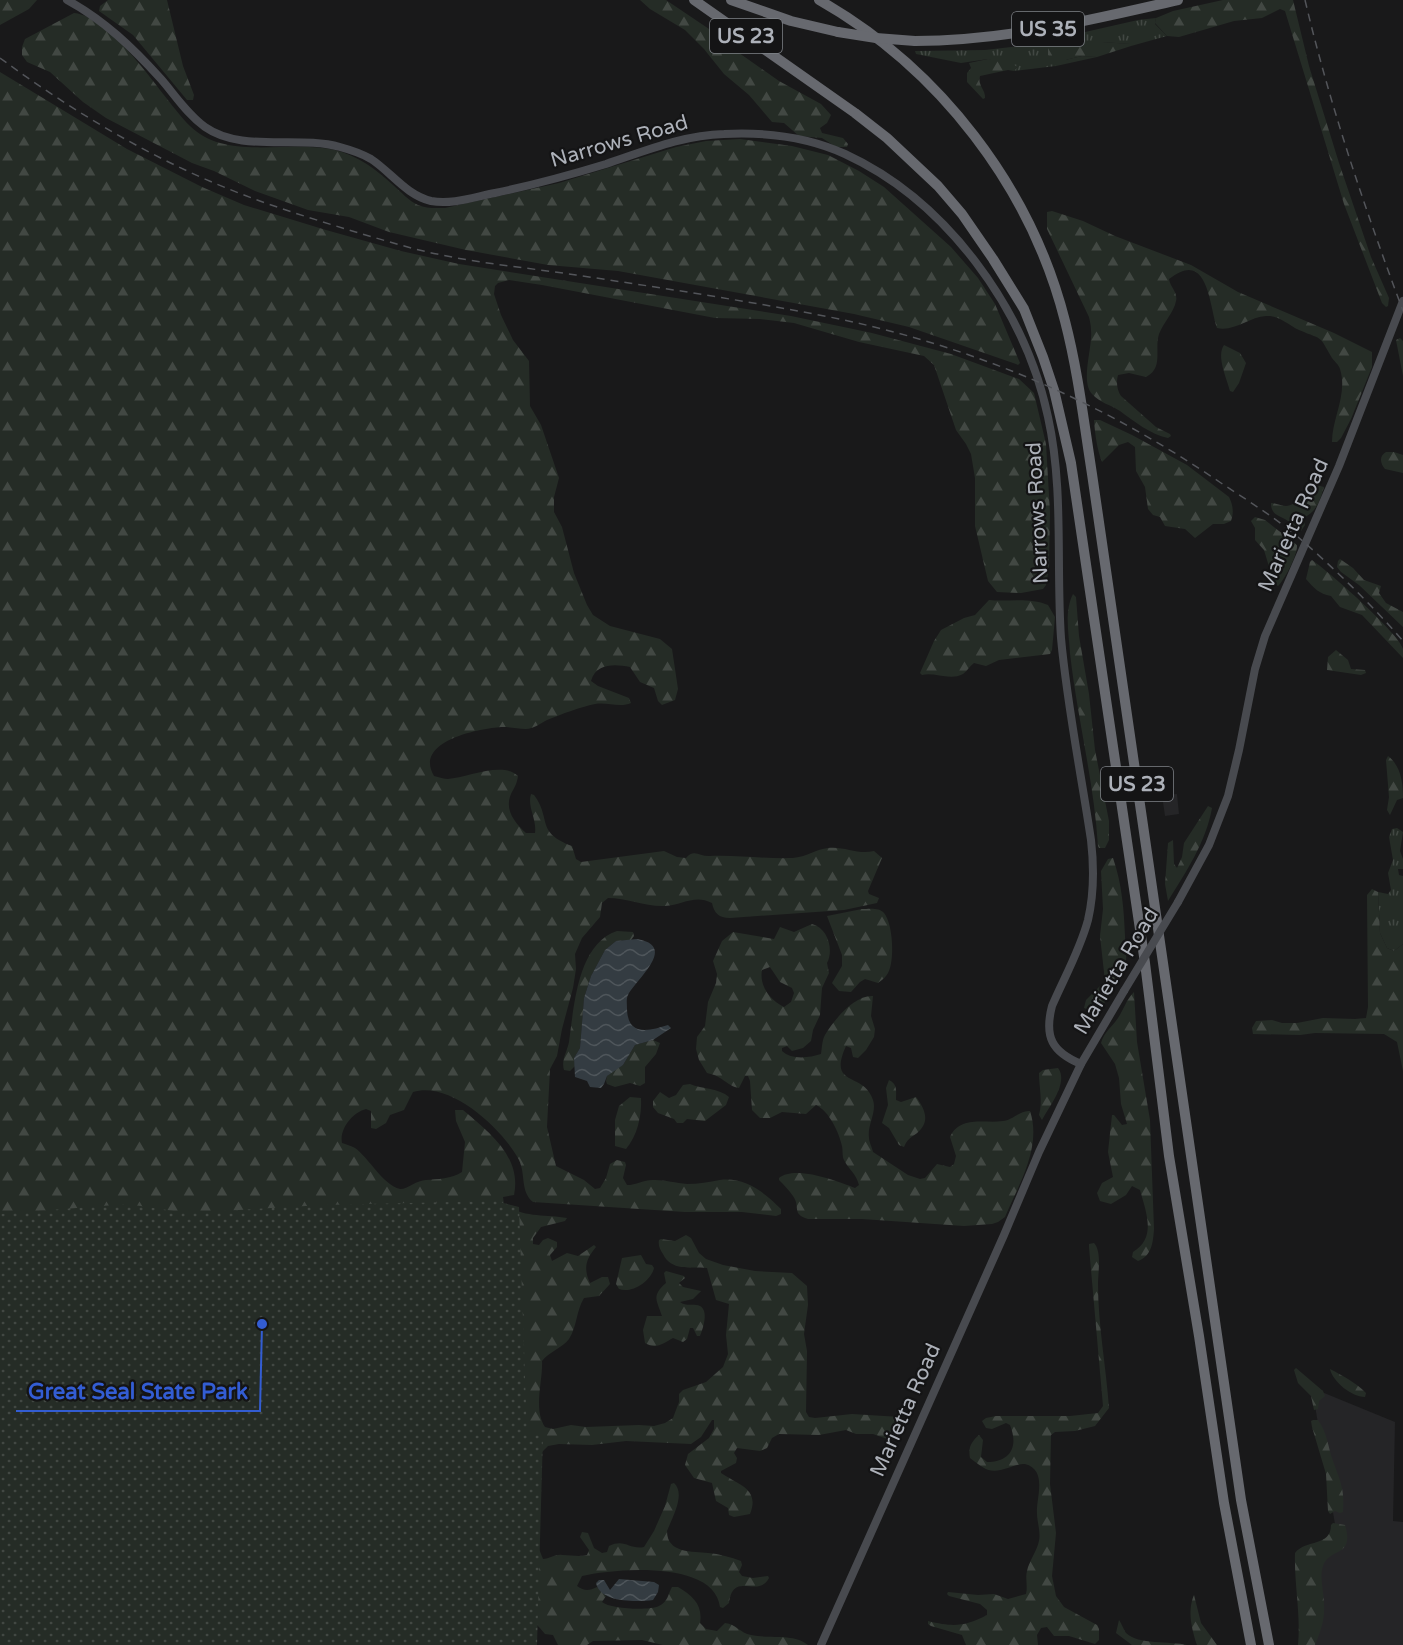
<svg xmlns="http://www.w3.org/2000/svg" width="1403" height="1645" font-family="'Varela Round',sans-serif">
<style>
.built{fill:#252527}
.grass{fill:url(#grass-tufts)}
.forest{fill:url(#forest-firs);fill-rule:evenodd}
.park{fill:url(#park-dots)}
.water{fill:url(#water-waves)}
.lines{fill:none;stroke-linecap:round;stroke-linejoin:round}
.secondary{stroke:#484a4f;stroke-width:8}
.highway{stroke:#67696f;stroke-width:10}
.rail{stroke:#53555a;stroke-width:1.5;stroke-dasharray:8 6;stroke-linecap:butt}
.secondary-bridge{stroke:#484a4f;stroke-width:8}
.highway-bridge{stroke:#67696f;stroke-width:10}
.labels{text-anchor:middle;stroke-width:4.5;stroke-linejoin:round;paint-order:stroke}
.shield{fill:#141415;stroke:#7f8288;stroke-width:1.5}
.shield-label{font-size:20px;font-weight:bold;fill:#adb1b9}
.street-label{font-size:21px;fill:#adb1b9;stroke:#141415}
.leader{fill:none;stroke:#335dd3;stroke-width:2}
.callout-dot{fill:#335dd3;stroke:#141415;stroke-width:2}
.callout-label{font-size:22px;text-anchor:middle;font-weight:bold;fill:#335dd3;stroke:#141415;stroke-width:4.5;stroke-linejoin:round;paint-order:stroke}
</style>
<defs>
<pattern id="grass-tufts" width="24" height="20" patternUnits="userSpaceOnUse" patternTransform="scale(1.5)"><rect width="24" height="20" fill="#252c26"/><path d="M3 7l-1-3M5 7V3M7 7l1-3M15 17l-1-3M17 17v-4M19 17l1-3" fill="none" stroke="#424843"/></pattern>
<pattern id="forest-firs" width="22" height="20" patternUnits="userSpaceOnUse" patternTransform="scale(1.5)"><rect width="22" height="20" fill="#252c26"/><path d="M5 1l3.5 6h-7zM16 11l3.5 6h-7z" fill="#424843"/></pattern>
<pattern id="park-dots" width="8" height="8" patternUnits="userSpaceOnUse" patternTransform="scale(1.5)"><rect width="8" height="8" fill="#252c26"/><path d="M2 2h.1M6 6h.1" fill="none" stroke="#424843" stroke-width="1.8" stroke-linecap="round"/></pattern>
<pattern id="water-waves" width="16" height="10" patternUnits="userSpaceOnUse" patternTransform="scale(1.5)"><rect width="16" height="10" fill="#343c42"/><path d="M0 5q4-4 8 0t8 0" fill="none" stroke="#4f565b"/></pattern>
</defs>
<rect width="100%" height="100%" fill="#19191a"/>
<!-- built -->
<g class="built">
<path d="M1177 794 1179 814 1165 816 1162 795Z"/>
<path d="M1312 1388 1395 1422 1393 1521 1403 1522V1645H1304L1300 1557 1339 1548Z"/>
</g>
<!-- grass -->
<g class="grass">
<path d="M1156 18 1155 24 1167 36 1131 46 1130 44 1102 42 1065 60 1082 56 1097 57 1056 66 1014 71 1017 67 988 59 961 63 916 54 915 51 985 50 1028 45 1138 20Z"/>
<path d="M1397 828 1403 832 1400 851 1403 859V869H1398L1399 875 1403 876V944L1394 951 1387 948 1380 933 1378 892 1388 894 1391 890 1388 873 1393 860 1389 837 1392 829Z"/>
</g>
<!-- forest -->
<g class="forest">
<path d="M0 0H37L29 9 0 25Z"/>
<path d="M108 0H167L183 66 194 95 193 100H187L133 35 99 11 100 6Z"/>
<path d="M640 0H666L712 31 732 48 779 81 821 104 831 115 827 123 820 128 822 133 843 138 848 144 847 147H836L822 138 799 136 784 123 772 122 749 95 724 74 704 49 685 30 650 9Z"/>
<path d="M1223 0H1293L1309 66 1339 163 1371 257 1389 298 1388 306 1386 307 1382 303 1344 204 1285 11 1280 9 1262 18 1234 21 1179 37 1167 36 1155 23 1156 18 1173 11Z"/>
<path d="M74 13C114 17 163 99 190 126 226 162 290 139 335 150 358 156 376 169 393 185 401 192 409 201 418 205 427 209 436 208 445 208L559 183 676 147 706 141 740 139 792 146 828 155 859 171 884 187 951 247 978 278 995 304 1020 363 1018 365 1016 364 909 327 854 314 618 271 548 265 466 250 389 232 349 217 308 210 255 191 214 171 192 163 106 118 83 102 50 72 27 62 22 55V47L25 39Z"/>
<path d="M1102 42 1131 44V46L1097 57 1082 56 1065 60 1052 59 1048 55V47L1053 45Z"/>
<path d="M988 59 1009 61 1017 67 1014 71 1008 70 980 76C977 85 986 90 985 98L983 99 967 82V73L971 68 969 63Z"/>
<path d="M0 72 127 149 202 187 244 205 326 230 401 251 459 264 791 316 872 333 951 354 1019 379 1034 393 1046 444 1050 512 1049 568 1046 585 1043 589 1021 593 997 592 988 581 975 526V478L971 454 966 444 956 430 934 365 924 356 859 342 794 323 760 319 715 318 542 285 509 280 498 283 495 286 494 294 501 315 513 340 529 361 530 406 541 425 559 478 554 497V512L562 527 574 573 587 605 593 615 610 626 660 639 672 649 678 689 675 700 662 705 658 701 654 688 640 682 630 667C615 664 596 663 591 681L598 686 629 698 631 703C620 708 608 702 595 704 580 707 562 714 547 720 541 723 533 729 526 729 518 729 511 727 503 727 480 728 413 741 434 776 439 777 444 779 448 779 467 778 502 761 518 776 517 784 514 788 511 794 504 810 515 823 526 833H535C537 819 527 807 531 794L534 795C552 819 535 832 572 846L576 859 581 862 664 851 677 857 686 858C694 848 700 857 710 856 738 855 765 859 793 858 806 857 817 849 828 848 844 846 858 855 874 851L882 858 868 891 869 894 879 898 877 903 844 910 730 918C719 918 714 913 712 903 695 894 682 905 665 906 646 907 627 898 608 898L602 903 600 917 582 938 575 954 576 969 573 988 562 1029 557 1056 550 1069 547 1127 556 1166 584 1180 595 1189 600 1188 606 1178 610 1164 617 1160 625 1162 626 1165 623 1178 627 1185C637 1185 645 1179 655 1180 665 1180 676 1183 687 1184 699 1184 709 1182 720 1180 745 1177 764 1192 781 1209V1214L776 1216 742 1212H685L533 1202C520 1191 526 1175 519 1160 503 1129 450 1080 413 1092L404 1110 390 1115 386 1123 376 1129 371 1128V1111L366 1109C353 1112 339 1129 342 1143 346 1144 351 1146 355 1148 369 1158 383 1185 400 1189 406 1190 417 1180 426 1180 437 1179 452 1179 462 1172L465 1142 456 1121 455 1110H463C489 1132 522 1157 514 1195L503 1197 504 1204C523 1218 545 1214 567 1218L565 1221 541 1227 533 1238V1244L539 1245 543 1240 548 1238 557 1242V1247L550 1255 552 1261 567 1253 578 1256 594 1245 596 1247C586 1259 583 1268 590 1283L602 1277H608L610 1284 599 1296 584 1298C576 1311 577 1327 569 1339 562 1348 549 1352 542 1361 543 1381 533 1409 545 1427L553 1429 571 1425 586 1427 639 1425 654 1426 665 1423 673 1418 679 1402V1394L683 1390 706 1382 723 1367 728 1354 726 1335 729 1304 716 1300 707 1268C690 1267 671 1271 663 1254 660 1249 658 1246 659 1240L661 1239 675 1241 686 1235 691 1238 699 1253 706 1259 723 1265 755 1271 792 1273 807 1286 808 1305 804 1334 807 1351 806 1412 809 1417 815 1418 852 1414 900 1417 905 1419C903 1428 895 1435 887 1439L873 1434H856L846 1430 819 1435 779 1434 772 1438 767 1448 760 1451 737 1448 734 1453 737 1458 736 1463 721 1471V1473C739 1485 760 1489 750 1514L734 1517 729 1515 728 1508 716 1501 712 1483 694 1478 685 1465 688 1454 709 1438 714 1429V1420H712L701 1437 691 1444 626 1441 592 1445 559 1444 548 1446 542 1452 539 1549 543 1559C550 1559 555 1554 562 1555 572 1555 578 1557 587 1555L589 1550 580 1537 582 1532 588 1533 594 1548 602 1553 607 1552 609 1546C625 1538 629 1550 644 1547L654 1531 665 1506 671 1484 674 1483C686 1494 672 1518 667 1531 667 1554 693 1551 708 1553 719 1554 731 1557 741 1561L742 1565 739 1572 742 1576 753 1578 768 1576 769 1578C758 1599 733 1570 729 1603L723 1608 720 1607C715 1560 615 1568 582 1576L577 1586C584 1591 589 1591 597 1587L606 1596 602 1602C610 1609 649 1611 659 1606 668 1602 668 1594 672 1587H678C693 1596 703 1605 700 1623L706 1629 717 1631 725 1623C736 1624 740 1633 751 1635 769 1639 794 1633 808 1645H663L642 1640 593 1641 587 1645H558L553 1635 545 1634 534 1621 0 1645Z"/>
<path d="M1052 211 1083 221 1115 236 1191 265 1238 292 1334 333 1372 352V367L1351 419 1341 438 1337 442H1332C1332 418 1348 394 1340 369 1339 365 1335 362 1332 358 1318 334 1325 341 1299 330 1288 325 1279 315 1266 316 1249 317 1234 332 1217 328 1209 304 1208 248 1169 279 1170 287 1178 292 1176 301 1174 312 1163 323 1159 334 1154 349 1164 368 1146 377L1129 373 1118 375C1116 382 1117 390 1121 396L1156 427 1170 434 1171 436 1168 438C1150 434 1135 422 1120 411 1111 405 1100 403 1092 394 1080 381 1093 347 1091 330 1091 326 1090 321 1089 317L1047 229V212Z"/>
<path d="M1400 338 1403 341V376L1396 340Z"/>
<path d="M1224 345 1240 353 1246 363 1239 383 1233 392 1230 391C1227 379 1216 356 1224 345Z"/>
<path d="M1094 420H1100L1132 435 1187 465 1229 497C1233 505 1234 513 1231 521L1224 524H1213L1195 538 1185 529 1165 526 1160 517 1153 515 1148 509 1145 487 1136 471 1135 447 1128 442 1119 445 1102 462C1097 449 1095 434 1094 420Z"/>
<path d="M1386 452H1394L1403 455V473L1385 469C1380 463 1379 456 1386 452Z"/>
<path d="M1316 485 1324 487C1320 500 1317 512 1303 518L1305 525 1301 531C1296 528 1293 525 1288 521 1280 515 1271 516 1271 503 1276 503 1281 506 1286 506 1296 506 1309 491 1316 485Z"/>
<path d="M1255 517 1265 520 1297 545C1298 554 1284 581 1278 586L1274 583 1264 550 1255 540V528L1251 521Z"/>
<path d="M1340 559 1353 568 1364 580 1381 586 1379 593 1386 603 1403 612V627L1359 585 1341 572 1337 567 1338 561Z"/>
<path d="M1312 560C1328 571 1399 633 1403 649 1403 652 1403 655 1403 658L1362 615 1340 607 1331 596C1319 594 1314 588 1306 579L1310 562Z"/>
<path d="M1073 594 1076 597 1079 636 1089 694 1095 750 1109 821V840L1105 848H1099L1098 846C1094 781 1077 717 1070 653 1069 634 1064 612 1073 594Z"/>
<path d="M989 600C1008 602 1029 597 1048 605L1055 617 1052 650 1050 654 999 660 986 666 974 663C970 666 967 671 963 674 950 681 935 672 922 675L920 673 934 641 941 630 964 618 975 615Z"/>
<path d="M1336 650 1348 660 1351 669 1365 670 1366 673 1361 675 1327 670 1328 657Z"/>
<path d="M1388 756C1401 766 1403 783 1403 798L1397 800 1390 815 1387 810 1389 797 1386 760Z"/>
<path d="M1208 806 1212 808C1206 842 1186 872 1168 901L1165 884 1168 843 1173 840 1174 864 1177 868 1182 857 1184 843Z"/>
<path d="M1113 858C1122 884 1124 910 1125 937 1125 944 1127 953 1126 961 1124 973 1115 984 1110 995 1104 1005 1096 1013 1084 1008L1086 1000 1105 981 1100 936 1103 909 1101 871 1108 859Z"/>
<path d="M1372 889 1378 892 1380 933 1387 948 1394 951 1403 944V1071L1397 1042 1384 1034 1315 1033 1300 1035 1253 1034 1252 1028 1256 1021 1272 1020 1282 1023H1297L1323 1018 1355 1019 1366 1018 1368 1007 1367 895Z"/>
<path d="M862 909C868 909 879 907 884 913 893 924 895 961 888 973 886 977 882 980 878 983L865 979 860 982 851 992 839 991 832 983 842 966V955L827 916Z"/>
<path d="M812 924C828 928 834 950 827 963L829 973 822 988 820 1015 813 1030 811 1041 803 1048 792 1051 787 1046 782 1048V1051C791 1060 809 1058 821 1054 822 1048 822 1040 825 1035 834 1020 854 995 873 996L871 1016 875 1029 874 1037 866 1050 858 1058 853 1057 851 1048 846 1046C827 1088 864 1071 873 1100 877 1112 867 1125 869 1138 869 1142 872 1147 873 1152L908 1175 920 1179 925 1178 937 1164 950 1167 954 1164 956 1156 950 1137C960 1115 986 1124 1003 1121 1013 1120 1020 1110 1030 1111 1042 1147 1019 1184 1005 1217L998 1222 992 1224 964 1226 862 1219H808C791 1214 801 1207 793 1196 789 1190 784 1185 779 1180V1178C795 1165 837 1181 855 1188L859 1185C856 1173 849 1170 844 1160 842 1156 843 1150 842 1146 839 1132 829 1111 816 1105L806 1114 782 1112 770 1118H760L752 1110 750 1081 748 1076H745L739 1088C727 1086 723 1076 707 1073L699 1060 696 1049 697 1037 705 1026 708 1002 716 983 717 974 713 961 722 941 733 932 774 939 780 927 794 932ZM770 967 780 982 792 988 794 993 791 1002 784 1007C770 1000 759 986 762 970Z"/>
<path d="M617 931 633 932 634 936 631 940 616 941 605 950 591 976 584 998 580 1048 574 1058 575 1066 570 1071 564 1070C561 1060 567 1052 569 1042 574 1008 577 944 617 931Z"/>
<path d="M1134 992 1137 1042 1150 1120 1154 1229C1153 1242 1152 1256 1138 1261L1132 1257 1133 1252C1157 1238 1146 1212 1140 1190L1132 1186 1126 1195 1111 1204 1100 1201 1097 1193 1102 1183 1113 1177 1108 1152 1112 1115H1114L1122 1125 1127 1124 1121 1104 1119 1078 1115 1064 1101 1043C1104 1032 1112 1027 1118 1018 1124 1009 1126 1000 1134 992Z"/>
<path d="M653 1040 660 1043 656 1054 645 1067V1083L640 1086 630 1083 615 1087 607 1084 606 1081 607 1076 614 1070 623 1065 635 1045Z"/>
<path d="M1058 1068C1069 1082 1049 1107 1042 1120L1039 1115C1043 1102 1039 1087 1039 1073L1043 1070Z"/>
<path d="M889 1080C898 1084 896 1092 896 1100L901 1102 916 1097C923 1106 930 1119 921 1129 915 1137 909 1135 904 1147L899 1145 889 1128 882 1123 888 1105 886 1088Z"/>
<path d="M690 1084C702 1089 719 1088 729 1097L726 1105 705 1121 687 1119 683 1123H677L674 1119 658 1113 653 1107V1101L660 1092 669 1098 676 1095 683 1085Z"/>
<path d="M630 1097 641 1098C642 1116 637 1136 626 1149L615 1146V1120L619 1106Z"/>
<path d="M1094 1243C1102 1252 1098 1272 1098 1284 1098 1325 1106 1366 1109 1408L1095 1426 1075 1431 1055 1432 1051 1435 1050 1484 1056 1533 1052 1576 1056 1596 1064 1607 1097 1625 1099 1629V1640L1095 1644 1069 1636H1054L1047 1627 1041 1628 1037 1635 1038 1645H966L962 1635 931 1626 928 1624V1621C953 1627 964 1627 987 1615V1610L980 1604 949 1596 947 1594 948 1592 978 1595 994 1594 1008 1599 1026 1594C1028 1586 1025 1578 1027 1571 1029 1561 1037 1551 1039 1541 1041 1532 1037 1522 1037 1513 1036 1498 1048 1470 1025 1464 1021 1464 1015 1465 1011 1467 990 1474 987 1471 970 1458 968 1448 971 1442 979 1435L983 1440 981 1457 987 1462C1010 1462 1019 1447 1010 1425L1006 1423 992 1429 986 1428 982 1421 986 1418 996 1416H1070L1098 1413 1103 1406 1089 1247V1244Z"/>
<path d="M641 1255 646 1264 652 1265 654 1268C651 1281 632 1294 619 1289L616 1284 622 1258Z"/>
<path d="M666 1271 684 1276 685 1278 679 1283 683 1287 701 1291 693 1299 680 1302C686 1307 693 1303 700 1306 709 1311 703 1329 700 1336H697L693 1328H690L687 1339 683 1342 673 1338C664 1343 656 1350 645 1343L643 1330 647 1316H662C657 1300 651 1296 666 1283L664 1273Z"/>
<path d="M1296 1368 1323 1391 1325 1396 1319 1401 1318 1409 1314 1410 1311 1396 1298 1383 1294 1370Z"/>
<path d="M1330 1369C1343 1376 1355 1382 1366 1393L1365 1397C1352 1397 1333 1382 1330 1369Z"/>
<path d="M1313 1420H1318C1327 1432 1328 1447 1333 1461 1340 1481 1345 1489 1343 1512L1340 1513 1335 1511 1330 1514 1328 1511 1326 1474 1312 1427 1311 1421Z"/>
<path d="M1333 1523 1345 1525C1355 1558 1329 1547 1323 1566 1319 1577 1324 1592 1324 1604 1325 1619 1321 1631 1315 1645H1298C1301 1614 1294 1584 1295 1553 1306 1539 1331 1547 1331 1525Z"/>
<path d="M1194 1595 1201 1623 1217 1645H1197C1192 1630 1187 1611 1194 1595Z"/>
<path d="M1119 1620C1122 1624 1123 1629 1126 1633 1138 1645 1170 1641 1187 1645H1132L1116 1633Z"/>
</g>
<!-- park -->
<path class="park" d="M496 1201 519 1207 527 1434H543L537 1645H0V1214L127 1204 187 1213 323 1205Z"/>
<!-- water -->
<g class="water">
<path d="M637 939C679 946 635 980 628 995 626 999 627 1004 627 1009 628 1037 649 1031 668 1025L671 1028 653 1040 635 1045 623 1065 607 1076 604 1084 601 1088 590 1087 587 1081 575 1077 574 1058 580 1048 584 998 591 976 605 950 616 941Z"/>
<path d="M619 1579 654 1582 659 1585 658 1592 653 1600C637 1602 600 1603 596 1583L599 1580H604L610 1590Z"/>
</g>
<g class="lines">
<!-- secondary -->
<g class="secondary">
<path d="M67 0C104 20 133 48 161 79 175 95 187 114 205 127 242 153 298 135 340 147 351 150 361 153 371 159 391 172 406 195 431 201 452 205 474 197 495 193 533 185 570 175 606 164 645 151 683 135 724 134 764 132 808 137 845 154 947 201 1025 309 1048 417 1064 489 1056 565 1061 638 1067 705 1081 773 1091 840 1094 866 1094 894 1088 920 1080 950 1064 978 1052 1006 1044 1037 1052 1052 1081 1064"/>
<path d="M1178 902 1209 845 1228 796 1239 750 1255 669 1265 636 1339 466 1403 301"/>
<path d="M821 1645 1004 1235 1039 1152 1081 1064 1124 991"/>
</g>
<!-- highway -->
<g class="highway">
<path d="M694 0 855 113 887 138 938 186 962 214 993 259 1024 309 1043 357 1054 390 1071 463 1145 963 1169 1156 1199 1336 1224 1503 1251 1645"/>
<path d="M731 0 791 21 838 32"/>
<path d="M819 0C939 68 1031 187 1065 321 1078 371 1084 423 1092 474L1241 1500 1269 1645"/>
<path d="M915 41C1005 41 1090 20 1178 0"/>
</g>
<!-- rail -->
<g class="rail">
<path d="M1305 0C1330 106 1365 209 1403 311"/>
<path d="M0 58C75 113 157 162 244 195 283 210 323 222 362 234 387 241 412 249 437 254 483 264 530 268 576 275 656 287 735 299 814 314 964 342 1096 398 1221 483 1247 500 1274 517 1298 537 1335 569 1371 604 1403 641"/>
</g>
<!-- secondary-bridge -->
<path class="secondary-bridge" d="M1124 991 1178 902"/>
<!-- highway-bridge -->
<path class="highway-bridge" d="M838 32 876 38 915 41"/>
</g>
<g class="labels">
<!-- shield labels -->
<g class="shield">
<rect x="1012" y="12" width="72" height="34" rx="4.5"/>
<rect x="710" y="19" width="72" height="34" rx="4.5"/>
<rect x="1101" y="767" width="72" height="34" rx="4.5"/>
</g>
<g class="shield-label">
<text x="1048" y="36">US 35</text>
<text x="746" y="43">US 23</text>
<text x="1137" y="791">US 23</text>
</g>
<!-- street labels -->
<g class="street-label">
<text transform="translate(619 141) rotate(-16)" y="7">Narrows Road</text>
<text transform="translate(1037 513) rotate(-93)" y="7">Narrows Road</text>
<text transform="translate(1293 525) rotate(-66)" y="7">Marietta Road</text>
<text transform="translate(1116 971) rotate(-59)" y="7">Marietta Road</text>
<text transform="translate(905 1410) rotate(-66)" y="7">Marietta Road</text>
</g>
</g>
<!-- callouts -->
<path class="leader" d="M262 1324L260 1411H16"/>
<circle class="callout-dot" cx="262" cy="1324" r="6"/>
<g class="callout-label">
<text x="138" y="1399">Great Seal State Park</text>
</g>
</svg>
